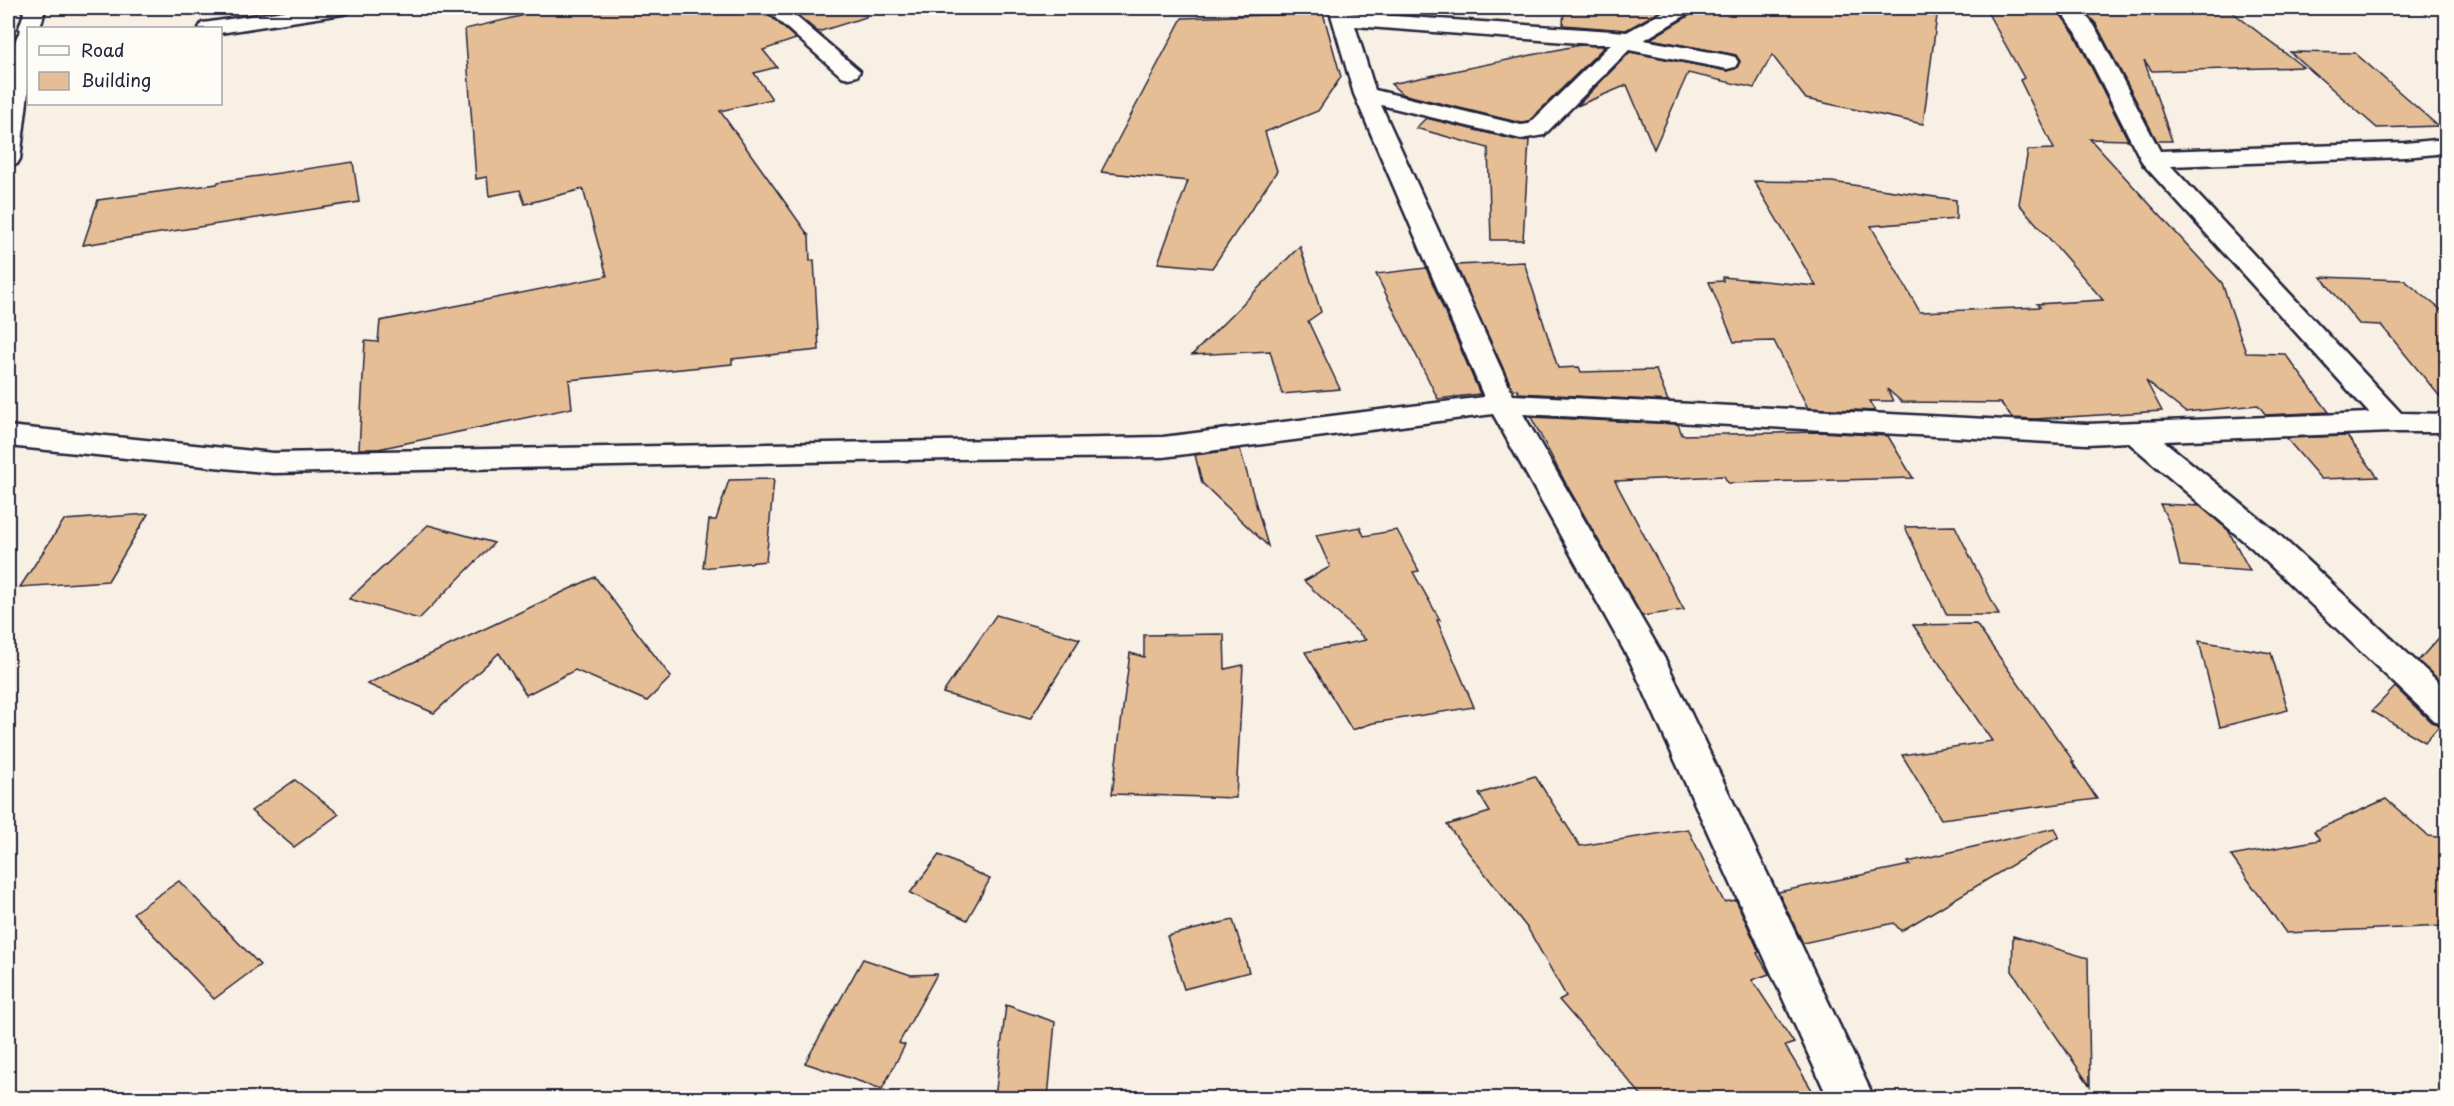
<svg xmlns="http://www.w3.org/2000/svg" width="2454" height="1106" font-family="'Playpen Sans',sans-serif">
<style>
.building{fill:#e6be96;stroke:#22223b;stroke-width:1.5}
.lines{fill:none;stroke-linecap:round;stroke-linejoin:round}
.minor-casing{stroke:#22223b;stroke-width:5}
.minor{fill:#fdfcf7;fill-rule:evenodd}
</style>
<rect width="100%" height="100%" fill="#f8f0e4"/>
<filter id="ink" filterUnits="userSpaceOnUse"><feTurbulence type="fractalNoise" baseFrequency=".0167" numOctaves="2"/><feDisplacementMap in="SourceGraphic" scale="12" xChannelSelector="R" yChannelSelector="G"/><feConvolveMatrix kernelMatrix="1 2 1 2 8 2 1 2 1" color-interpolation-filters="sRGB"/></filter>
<g filter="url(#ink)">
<!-- building -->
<g class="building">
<path d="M519 8H762L796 39 763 50 777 67 754 73 772 99 720 111 809 236 810 261 814 260 819 350 732 359V364L569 380 572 408 378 449H359L365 341 378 342 380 321 607 276 583 189 525 204 520 190 489 196 487 177 476 179 465 29 521 16Z"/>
<path d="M789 8H864L866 17 818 32Z"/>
<path d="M1564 8H1666L1626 30 1563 25Z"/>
<path d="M1696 8H1938L1923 124 1806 99 1772 55 1754 88 1688 73 1654 149 1627 85 1577 106 1630 52 1727 71 1737 68 1740 61 1736 55 1650 39 1692 14Z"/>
<path d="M1985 8H2056L2074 33 2128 140 2090 139 2222 283 2246 353 2285 354 2329 412 2266 415 2258 405 2185 412 2146 381 2162 411 2036 419 2012 418 2001 403 1902 402 1887 389 1893 401H1869L1875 411 1808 408 1774 341 1734 342 1709 282 1723 281V277L1816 286 1754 181 1832 182 1956 200V219L1871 226 1920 312 2040 307 2037 304 2103 300 2019 204 2028 150 2054 149 2020 80 2024 78Z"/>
<path d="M2082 8H2227L2303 67 2152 71 2144 60 2172 141H2157L2096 24Z"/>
<path d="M1323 13 1341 77 1318 111 1265 132 1277 171 1212 268 1158 263 1188 181 1101 172 1182 18Z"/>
<path d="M1580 45 1605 46 1528 122 1521 123 1402 94 1391 84Z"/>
<path d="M2290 52 2355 53 2438 126 2377 128Z"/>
<path d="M1426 118 1520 141 1529 140 1523 240H1491L1488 148 1416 128Z"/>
<path d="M353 162 359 202 83 245 98 200 217 184 218 182Z"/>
<path d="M1300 246 1321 312 1308 321 1340 389 1282 394 1270 351 1192 355Z"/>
<path d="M1524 262 1558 368 1579 367 1581 372 1656 370 1668 401 1519 393 1517 389 1513 390 1456 265Z"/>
<path d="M1426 268 1480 394 1438 399 1376 274Z"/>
<path d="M2321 277 2404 280 2446 314V404L2381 325 2359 324Z"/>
<path d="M1531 417 1678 424 1682 435 1820 432 1888 436 1913 478 1728 483 1724 476 1615 481 1684 610 1642 616 1565 482Z"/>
<path d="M2347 436 2378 477 2321 479 2286 438Z"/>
<path d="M1240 449 1268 546 1202 483 1195 455Z"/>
<path d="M774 479 766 561 703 568 709 520H716L729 480Z"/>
<path d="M2160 504 2200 506 2228 530 2250 571 2180 566 2171 526Z"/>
<path d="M148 514 108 581 20 587 64 520Z"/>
<path d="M428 525 494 543 419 619 349 599Z"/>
<path d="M1955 526 1999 615H1947L1905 527Z"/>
<path d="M1360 527 1364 536 1397 530 1419 571 1413 572 1440 620H1437L1474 707 1373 723 1352 730 1305 652 1366 640 1304 581 1330 567 1316 535Z"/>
<path d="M595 577 671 677 647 701 575 670 526 695 499 653 434 713 367 684Z"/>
<path d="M996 615 1080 639 1030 719 943 693Z"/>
<path d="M1976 624 2074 762H2072L2097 799 1941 819 1902 755 1992 741 1913 625Z"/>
<path d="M2446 630V686L2418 661Z"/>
<path d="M1224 634 1225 669 1243 665 1236 798 1112 794 1130 653 1144 657V635Z"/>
<path d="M2199 641 2271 653 2288 710 2220 727Z"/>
<path d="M2395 687 2431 722 2440 725 2425 742 2372 711Z"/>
<path d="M1535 776 1580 846 1688 829 1724 902 1736 900 1759 952 1757 953 1769 974 1752 980 1794 1043 1785 1046 1817 1098H1644L1559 1000 1566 996 1528 929 1447 825 1490 812 1479 794Z"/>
<path d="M295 780 339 814 294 847 251 811Z"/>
<path d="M2386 799 2428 836 2446 838V926L2286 933 2231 856 2320 840 2314 831Z"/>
<path d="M2055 828 2059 837 1901 931 1894 923 1803 943 1778 892 1910 865 1908 862Z"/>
<path d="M939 855 990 879 967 920 910 893Z"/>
<path d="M179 881 260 965 214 999 133 913Z"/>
<path d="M1233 920 1249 972 1184 989 1167 936Z"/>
<path d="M2013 936 2088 958 2090 1086 2012 971Z"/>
<path d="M863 959 911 975 937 974 899 1043 905 1045 882 1089 805 1063Z"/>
<path d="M1006 1005 1055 1022 1048 1098H995Z"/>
</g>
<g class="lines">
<!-- minor casing -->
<g class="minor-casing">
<g id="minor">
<path d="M20 8H44L45 10 40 28H28V93L20 159 17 164 8 166C5 139 4 52 21 30L19 28 24 13Z"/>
<path d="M304 8H353L350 12 343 14 220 33V28H199L202 23 210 22Z"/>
<path d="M764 8H786L860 71 857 76 849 78 841 76Z"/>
<path d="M1329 8H1349L1351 13 1627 32 1670 8H1694L1691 12 1644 40 1727 55 1735 57 1738 62 1735 67 1727 69 1629 50 1544 135 1521 139 1381 105 1513 395 2087 424 2369 413 2143 164 2076 32 2058 8H2079L2094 25 2160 151 2405 143 2446 139V153L2405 157 2171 166 2401 413 2446 414V432H2393L2164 441 2276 532 2446 689V724L2433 720 2252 548 2128 442 2087 444 1523 414 1666 661 1874 1098H1828L1630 661 1493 414 1163 457 953 459 273 473 8 446V426L273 453 1163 437 1484 397 1354 94ZM1355 26 1592 44H1611L1529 124 1521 125 1375 90Z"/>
</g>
</g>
<!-- minor -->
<use href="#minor" class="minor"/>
</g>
</g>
<!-- margin -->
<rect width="2454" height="1106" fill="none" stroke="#fdfcf7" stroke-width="30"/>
<rect x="15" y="15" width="2424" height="1076" fill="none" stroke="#22223b" stroke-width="2" filter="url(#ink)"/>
<!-- legend -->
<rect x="27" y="27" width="195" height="78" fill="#fdfcf7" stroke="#a5a5ac" stroke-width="1.5"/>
<rect x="39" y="46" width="30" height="9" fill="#fdfcf7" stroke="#a5a5ac" stroke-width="1.5"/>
<text x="81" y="57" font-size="18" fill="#22223b">Road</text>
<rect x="39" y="72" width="30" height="18" fill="#e6be96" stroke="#a5a5ac" stroke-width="1.5"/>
<text x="81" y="87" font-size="18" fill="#22223b">Building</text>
</svg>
